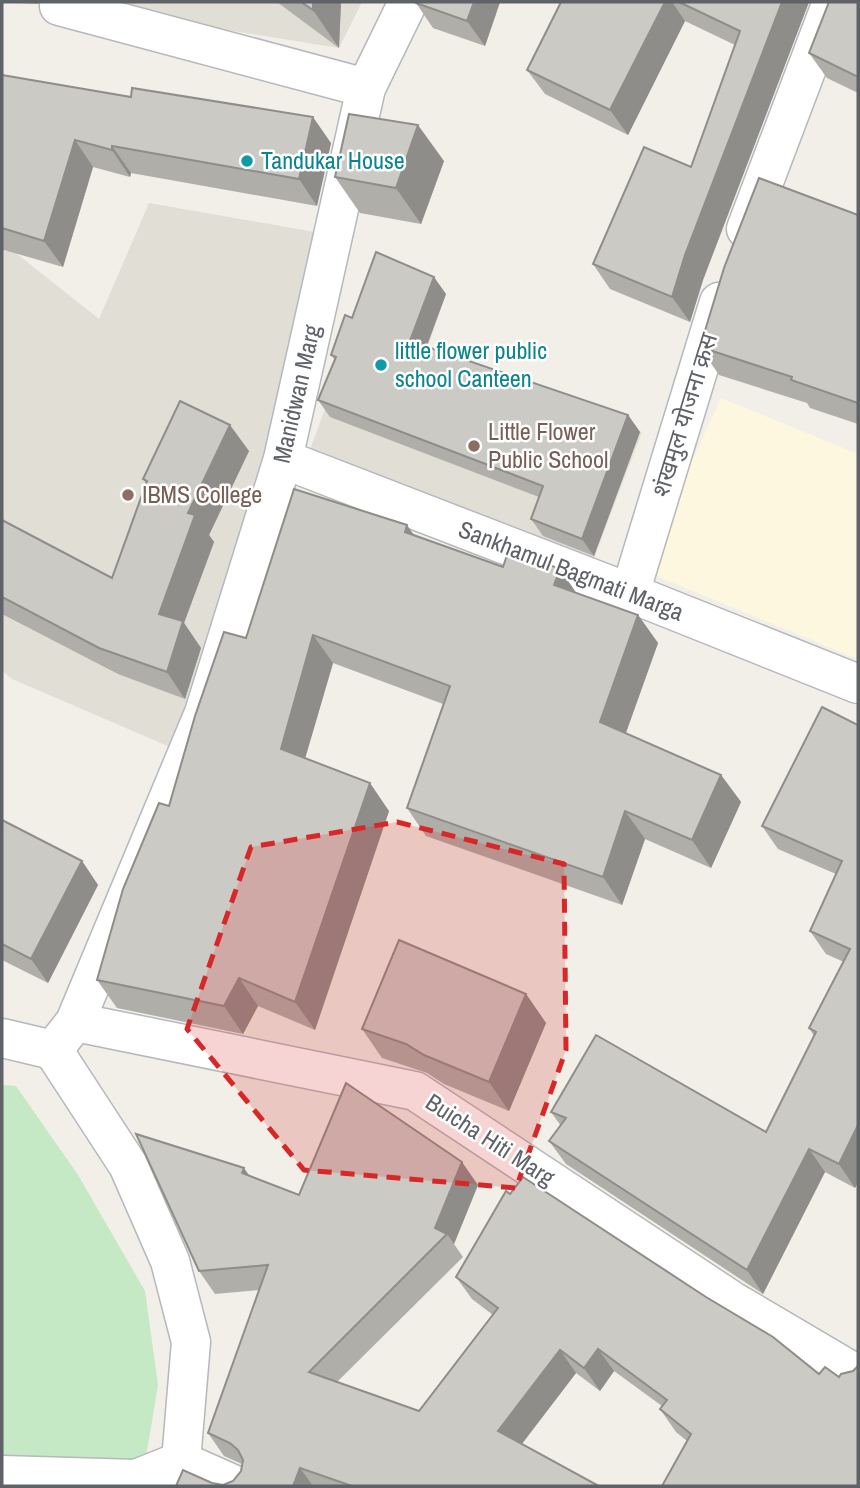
<svg xmlns="http://www.w3.org/2000/svg" width="860" height="1488" font-family="'Archivo Narrow','Noto Sans Devanagari',sans-serif">
<style>
.commercial{fill:#fef7e0}
.education{fill:#e1ded6}
.green{fill:#c5e8c5}
.lines{fill:none;stroke-linecap:round;stroke-linejoin:round}
.minor-casing{stroke:#b5b8bc;stroke-width:41}
.minor{stroke:#fff;stroke-width:38}
.wall{fill:#afaea9}
.shaded-wall{fill:#8f8d8a}
.building{fill:#cccac5;stroke:#8f8d8a;stroke-width:2}
.marked{fill:#d62828;fill-opacity:0.2;stroke:#d62828;stroke-width:5;stroke-dasharray:14 9;stroke-linejoin:round}
.culture-dot{fill:#0f9aa8;stroke:#fff;stroke-width:2.5}
.education-dot{fill:#8d6e63;stroke:#fff;stroke-width:2.5}
.labels{text-anchor:middle;stroke-width:5;stroke-linejoin:round;paint-order:stroke}
.culture-label{font-size:24px;fill:#0d838f;stroke:#fff;text-anchor:start}
.street-label{font-size:24px;fill:#5f6368;stroke:#fff}
.education-label{font-size:24px;fill:#785e54;stroke:#fff;text-anchor:start}
</style>
<rect width="100%" height="100%" fill="#f1efe8"/>
<!-- commercial -->
<path class="commercial" d="M721 398 858 454V659L642 570Z"/>
<!-- education -->
<g class="education">
<path d="M101 2H362L339 48 208 27Z"/>
<path d="M149 203 332 235 177 750 12 679 2 671V242L99 319Z"/>
<path d="M356 326 642 432 591 566 306 460Z"/>
</g>
<!-- green -->
<path class="green" d="M2 1085 16 1086 78 1175 145 1291 158 1385 144 1469 2 1471Z"/>
<g class="lines">
<!-- minor casing -->
<g class="minor-casing">
<g id="minor">
<path d="M59 6 366 88"/>
<path d="M746 229 832 2"/>
<path d="M283 459 630 593 858 684"/>
<path d="M630 593 719 302"/>
<path d="M75 1022 415 1091 734 1302 858 1375"/>
<path d="M2 1038 53 1050"/>
<path d="M53 1050 75 1022 204 713 283 459 366 88 408 2"/>
<path d="M53 1050 128 1165 170 1261 191 1342 181 1461 172 1486"/>
<path d="M2 1475 136 1479 181 1461 237 1486"/>
</g>
</g>
<!-- minor -->
<use href="#minor" class="minor"/>
</g>
<!-- wall -->
<g class="wall">
<path d="M4 2H39L38 4Z"/>
<path d="M277 2H341L339 48Z"/>
<path d="M500 2 485 46 433 28 416 3Z"/>
<path d="M561 2H809L703 280 690 322 610 289 593 264 691 167 735 45 685 21 628 135 545 94 527 70Z"/>
<path d="M858 2V93L827 78 809 53Z"/>
<path d="M2 75 331 143 317 206 131 173 130 177 93 167 63 267 4 250 2 252Z"/>
<path d="M444 161 421 224 360 213 335 177Z"/>
<path d="M858 215V424L810 408 807 403 719 375 700 347Z"/>
<path d="M446 294 427 347 628 415 640 432 594 556 543 536 531 519 539 497 330 417 318 400 335 360 331 355 352 318Z"/>
<path d="M249 451 209 535 214 542 184 623 201 648 185 699 118 674 2 614V520L112 578 146 483 143 479Z"/>
<path d="M414 535 503 567 560 569 576 593 638 615 658 643 626 733 721 775 741 802 711 868 645 839 622 905 426 836 407 808 443 704 333 663 305 758 389 811 315 1030 258 1006 243 1034 117 1008 97 980 169 806 246 638Z"/>
<path d="M858 725V1182L855 1188 825 1172 763 1294 566 1164 549 1141 561 1126 551 1112 766 1132 814 1036 809 1028 844 962 826 954 810 931 836 874 778 849 762 826Z"/>
<path d="M2 820 82 861 98 885 48 983 2 960Z"/>
<path d="M526 994 546 1023 509 1111 444 1084 427 1073 382 1058 362 1029Z"/>
<path d="M250 1176 299 1195 478 1185 454 1244 463 1257 337 1382 419 1411 493 1315 472 1299 456 1277 506 1191 858 1486 687 1441 676 1432 660 1409 662 1406 614 1371 600 1391 576 1373 522 1444 598 1486H176L212 1483 223 1485 233 1481 241 1471 242 1464 224 1456 208 1433 259 1290 215 1294 199 1271Z"/>
</g>
<!-- shaded-wall -->
<g class="shaded-wall">
<path d="M313 2H341L339 48 313 10Z"/>
<path d="M474 2H500L485 46 467 21Z"/>
<path d="M665 2H672L685 21 628 135 610 110Z"/>
<path d="M782 2H809L703 280 690 322 672 297 685 255Z"/>
<path d="M313 117 331 143 317 206 299 179Z"/>
<path d="M418 125 444 161 421 224 396 188Z"/>
<path d="M75 140 93 167 63 267 44 241Z"/>
<path d="M112 146 131 173 130 177 112 150Z"/>
<path d="M434 277 446 294 422 358 410 341Z"/>
<path d="M628 415 640 432 594 556 582 539Z"/>
<path d="M230 425 249 451 209 535 214 542 184 623 201 648 185 699 167 672 159 614 188 513Z"/>
<path d="M407 525 426 553 405 532Z"/>
<path d="M560 569 579 597 554 585Z"/>
<path d="M638 615 658 643 620 749 600 722Z"/>
<path d="M313 635 333 663 300 776 281 749Z"/>
<path d="M721 775 741 802 711 868 692 840Z"/>
<path d="M370 783 389 811 315 1030 295 1002Z"/>
<path d="M625 811 645 839 622 905 603 877Z"/>
<path d="M82 861 98 885 48 983 31 959Z"/>
<path d="M239 978 258 1006 243 1034 224 1006Z"/>
<path d="M526 994 546 1023 509 1111 489 1082Z"/>
<path d="M858 1125V1182L855 1188 839 1164Z"/>
<path d="M809 1149 825 1172 763 1294 747 1270Z"/>
<path d="M462 1162 478 1185 454 1244 447 1234 435 1228Z"/>
<path d="M244 1168 260 1191 242 1173Z"/>
<path d="M598 1349 614 1371 600 1391 584 1368Z"/>
<path d="M560 1350 576 1373 514 1454 498 1431Z"/>
<path d="M300 1468 313 1486H293Z"/>
</g>
<!-- building -->
<g class="building">
<path d="M301 2H313V10Z"/>
<path d="M416 2H474L467 21 416 3Z"/>
<path d="M561 2H665L610 110 527 70Z"/>
<path d="M679 2H782L685 255 672 297 593 264 644 147 691 167 740 31Z"/>
<path d="M829 2H858V77L809 53Z"/>
<path d="M2 75 131 97 132 88 313 117 299 179 112 146V150L75 140 44 241 2 228Z"/>
<path d="M349 114 418 125 396 188 335 177Z"/>
<path d="M759 178 858 215V403L791 380 792 377 700 347 724 268Z"/>
<path d="M376 252 434 277 410 341 628 415 582 539 531 519 543 486 318 400 336 357 331 355 345 315 352 318Z"/>
<path d="M180 401 230 425 188 513 195 515 159 614 183 621 167 672 99 648 2 597V520L112 578 147 481 143 479Z"/>
<path d="M294 489 407 525 405 532 503 567 509 549 560 569 554 585 638 615 600 722 721 775 692 840 625 811 603 877 407 808 450 686 313 635 281 749 370 783 295 1002 239 978 224 1006 97 980 123 889 159 803 169 806 195 716 224 632 246 638Z"/>
<path d="M822 707 858 725V1125L839 1164 809 1149 747 1270 549 1141 566 1118 551 1112 596 1035 766 1132 816 1032 809 1028 850 949 810 931 842 861 762 826Z"/>
<path d="M2 820 82 861 31 959 2 944Z"/>
<path d="M399 940 526 994 489 1082 424 1055 406 1044 362 1029Z"/>
<path d="M346 1083 462 1162 435 1228 447 1234 309 1372 419 1411 498 1308 456 1277 506 1191 510 1194 523 1177 706 1297 773 1337 819 1374 825 1367 839 1377 841 1374 853 1371 858 1366V1486H662L691 1434 660 1409 667 1400 598 1349 584 1368 560 1350 498 1431 597 1485 596 1486H352L300 1468 293 1486H176L183 1470 212 1483 223 1485 233 1481 241 1471 243 1460 238 1450 230 1443 208 1433 268 1265 199 1271 136 1134 244 1168 242 1173 299 1195Z"/>
</g>
<!-- marked area -->
<path class="marked" d="M397 822 564 864 566 1050 516 1188 304 1170 187 1029 251 847Z"/>
<!-- markers -->
<g class="culture-dot">
<circle cx="247" cy="161" r="7"/>
<circle cx="381" cy="365" r="7"/>
</g>
<g class="education-dot">
<circle cx="474" cy="446" r="7"/>
<circle cx="128" cy="495" r="7"/>
</g>
<g class="labels">
<!-- culture labels -->
<g class="culture-label">
<text x="261" y="169">Tandukar House</text>
<text x="395" y="359">little flower public<tspan x="395" dy="28">school Canteen</tspan></text>
</g>
<!-- street labels -->
<g class="street-label">
<text transform="translate(297 394) rotate(-77)" y="8">Manidwan Marg</text>
<text transform="translate(685 415) rotate(-73)" y="8">शंखमुल योजना क्रस</text>
<text transform="translate(571 571) rotate(21)" y="8">Sankhamul Bagmati Marga</text>
<text transform="translate(490 1140) rotate(33)" y="8">Buicha Hiti Marg</text>
</g>
<!-- education labels -->
<g class="education-label">
<text x="488" y="440">Little Flower<tspan x="488" dy="28">Public School</tspan></text>
<text x="142" y="503">IBMS College</text>
</g>
</g>
<!-- border -->
<rect width="860" height="1488" fill="none" stroke="#5f6368" stroke-width="7"/>
</svg>
